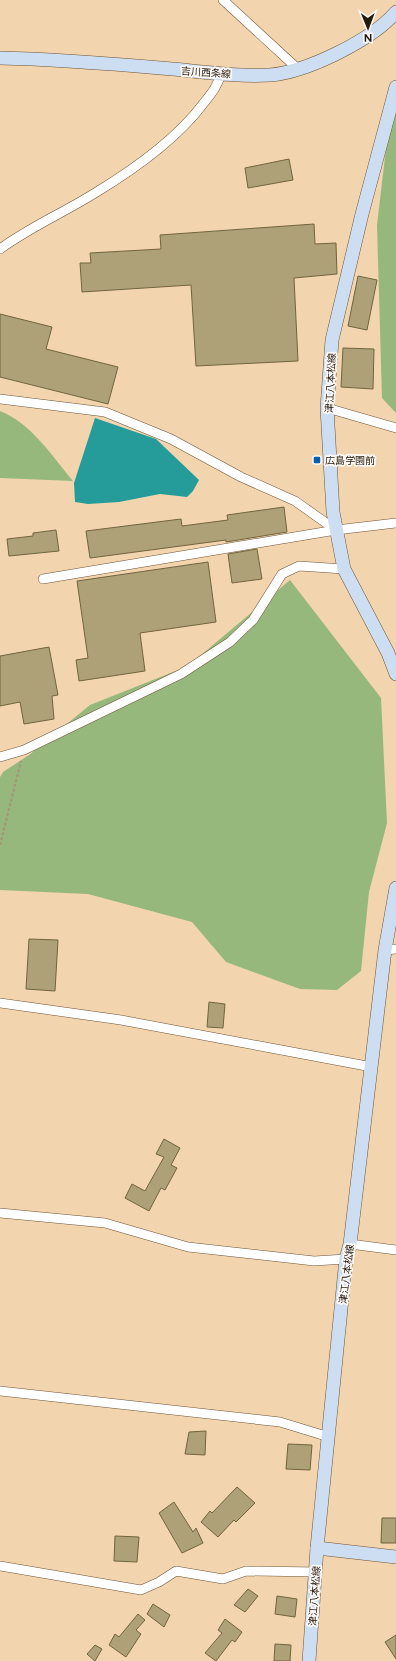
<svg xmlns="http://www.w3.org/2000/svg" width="396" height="1661" font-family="Figtree,'Noto Sans JP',sans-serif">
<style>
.green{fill:#96b87d}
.water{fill:#259c9a}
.building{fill:#aea178;stroke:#71643d}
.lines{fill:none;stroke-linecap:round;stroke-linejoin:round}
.street-casing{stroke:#6e5433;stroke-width:10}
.secondary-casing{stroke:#6e5433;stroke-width:14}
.path{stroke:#a99275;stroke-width:2;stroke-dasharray:3 2;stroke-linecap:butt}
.street{stroke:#fff;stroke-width:9}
.secondary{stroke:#cddef2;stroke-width:13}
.poi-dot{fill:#075fad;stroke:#fdf9f6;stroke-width:1.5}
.labels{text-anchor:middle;stroke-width:3.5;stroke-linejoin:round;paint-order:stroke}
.street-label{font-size:10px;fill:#251a0c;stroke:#fdf9f6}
.poi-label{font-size:10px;fill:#251a0c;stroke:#fdf9f6;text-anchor:start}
</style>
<rect width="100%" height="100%" fill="#f2d4af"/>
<!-- green -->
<g class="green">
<path d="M396 104V413L382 398 377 225 389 123Z"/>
<path d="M0 411C31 423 52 456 73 481L0 478Z"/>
<path d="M290 580 381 698 387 823 369 892 361 971 337 990 300 989 226 962 192 922 88 894 0 890V777L3 772 29 755 90 705 188 666Z"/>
</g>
<!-- water -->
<path class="water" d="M95 418 156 439 199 480 193 491 187 497 160 494 119 502 88 504 75 502 74 483Z"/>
<!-- building -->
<g class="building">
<path d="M289 159 293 180 248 188 245 168Z"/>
<path d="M314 224 315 244 336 243 337 274 294 278 298 361 196 366 191 285 82 292 80 263H91L90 253 161 249 160 235Z"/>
<path d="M358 276 377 280 367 330 348 326Z"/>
<path d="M0 314 52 327 46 349 118 367 108 404 0 377Z"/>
<path d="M343 348 374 349 373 389 341 387Z"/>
<path d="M284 507 287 532 226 542V540L90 558 86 531 181 519 182 526 228 520 227 515Z"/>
<path d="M56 530 59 551 9 556 7 539 33 536V533Z"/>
<path d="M257 549 262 579 232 583 228 554Z"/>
<path d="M208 562 216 622 140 633 145 671 79 681 76 660 88 658 77 581Z"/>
<path d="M49 647 58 695 52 696 54 719 24 724 20 702 0 706V656Z"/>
<path d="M29 939 58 940 55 991 26 989Z"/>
<path d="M209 1002 225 1004 223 1028 207 1027Z"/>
<path d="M164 1139 180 1148 171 1165 177 1168 165 1190 161 1188 149 1211 125 1198 132 1184 145 1191 164 1157 156 1154Z"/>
<path d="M206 1431 205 1455 185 1454 189 1432Z"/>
<path d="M288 1444 312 1445 310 1470 286 1469Z"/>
<path d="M237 1487 255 1503 236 1522 234 1520 218 1537 201 1522 210 1511 212 1513Z"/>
<path d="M174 1502 193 1532 196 1528 203 1543 182 1553 159 1513Z"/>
<path d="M382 1518H396V1543H381Z"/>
<path d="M115 1536 139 1537 137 1562 114 1561Z"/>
<path d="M248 1589 258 1596 245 1612 234 1605Z"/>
<path d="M277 1596 297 1599 295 1617 275 1614Z"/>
<path d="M153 1604 170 1615 164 1627 147 1614Z"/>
<path d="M138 1614 145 1620 136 1630 141 1634 126 1657 109 1645 115 1634 119 1637Z"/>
<path d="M225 1619 242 1632 235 1642 232 1640 216 1661 205 1653 222 1633 218 1630Z"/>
<path d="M396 1635V1659L385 1642Z"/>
<path d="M275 1644 291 1645 290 1661H274Z"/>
<path d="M95 1645 102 1649 95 1661 87 1654Z"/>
</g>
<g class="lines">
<!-- street casing -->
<g class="street-casing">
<g id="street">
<path d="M223 0 298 69"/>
<path d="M0 249C30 227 63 213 95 193 133 170 176 140 203 104 211 94 218 86 221 73"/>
<path d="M0 399 105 412 171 439 241 477 295 501 336 530"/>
<path d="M327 408 396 428"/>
<path d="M43 579 336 530 396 523"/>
<path d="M0 757 24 750 181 674 230 642 253 620 282 574 299 566 344 569"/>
<path d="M385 950 396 949"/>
<path d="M0 1003 121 1020 372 1067"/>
<path d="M0 1213 105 1223 188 1247 314 1261 346 1259"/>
<path d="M350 1244 396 1250"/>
<path d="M0 1391 280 1422 329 1437"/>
<path d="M0 1566 141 1590 159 1582 176 1571 223 1579 246 1571 317 1572"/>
</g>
</g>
<!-- secondary casing -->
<g class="secondary-casing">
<g id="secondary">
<path d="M0 58C58 59 115 64 173 69 204 72 238 77 270 75 307 72 372 40 396 12"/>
<path d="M396 87 362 214 332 340 327 408 333 512 344 569 388 653 396 674"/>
<path d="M317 1548 396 1557"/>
<path d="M309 1661 317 1548 346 1259 350 1244 385 950 396 888"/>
</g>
</g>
<!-- path -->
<path class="path" d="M0 845 21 761"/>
<!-- street -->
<use href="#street" class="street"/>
<!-- secondary -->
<use href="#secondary" class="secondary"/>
</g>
<!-- markers -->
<rect class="poi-dot" x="313" y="456" width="8" height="8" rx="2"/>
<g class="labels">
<!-- street labels -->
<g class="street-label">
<text transform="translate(206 72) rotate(4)" y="4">吉川西条線</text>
<text transform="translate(330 383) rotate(-87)" y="4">津江八本松線</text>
<text transform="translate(346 1274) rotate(-83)" y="4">津江八本松線</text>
<text transform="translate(314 1596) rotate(-86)" y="4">津江八本松線</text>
</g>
<!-- poi labels -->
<g class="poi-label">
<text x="325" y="464">広島学園前</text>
</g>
</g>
<!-- north arrow -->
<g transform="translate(368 28) rotate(179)" stroke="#fdf9f6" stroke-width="3" paint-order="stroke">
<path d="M0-3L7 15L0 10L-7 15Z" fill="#251a0c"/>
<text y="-6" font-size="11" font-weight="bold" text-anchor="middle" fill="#251a0c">N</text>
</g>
</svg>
